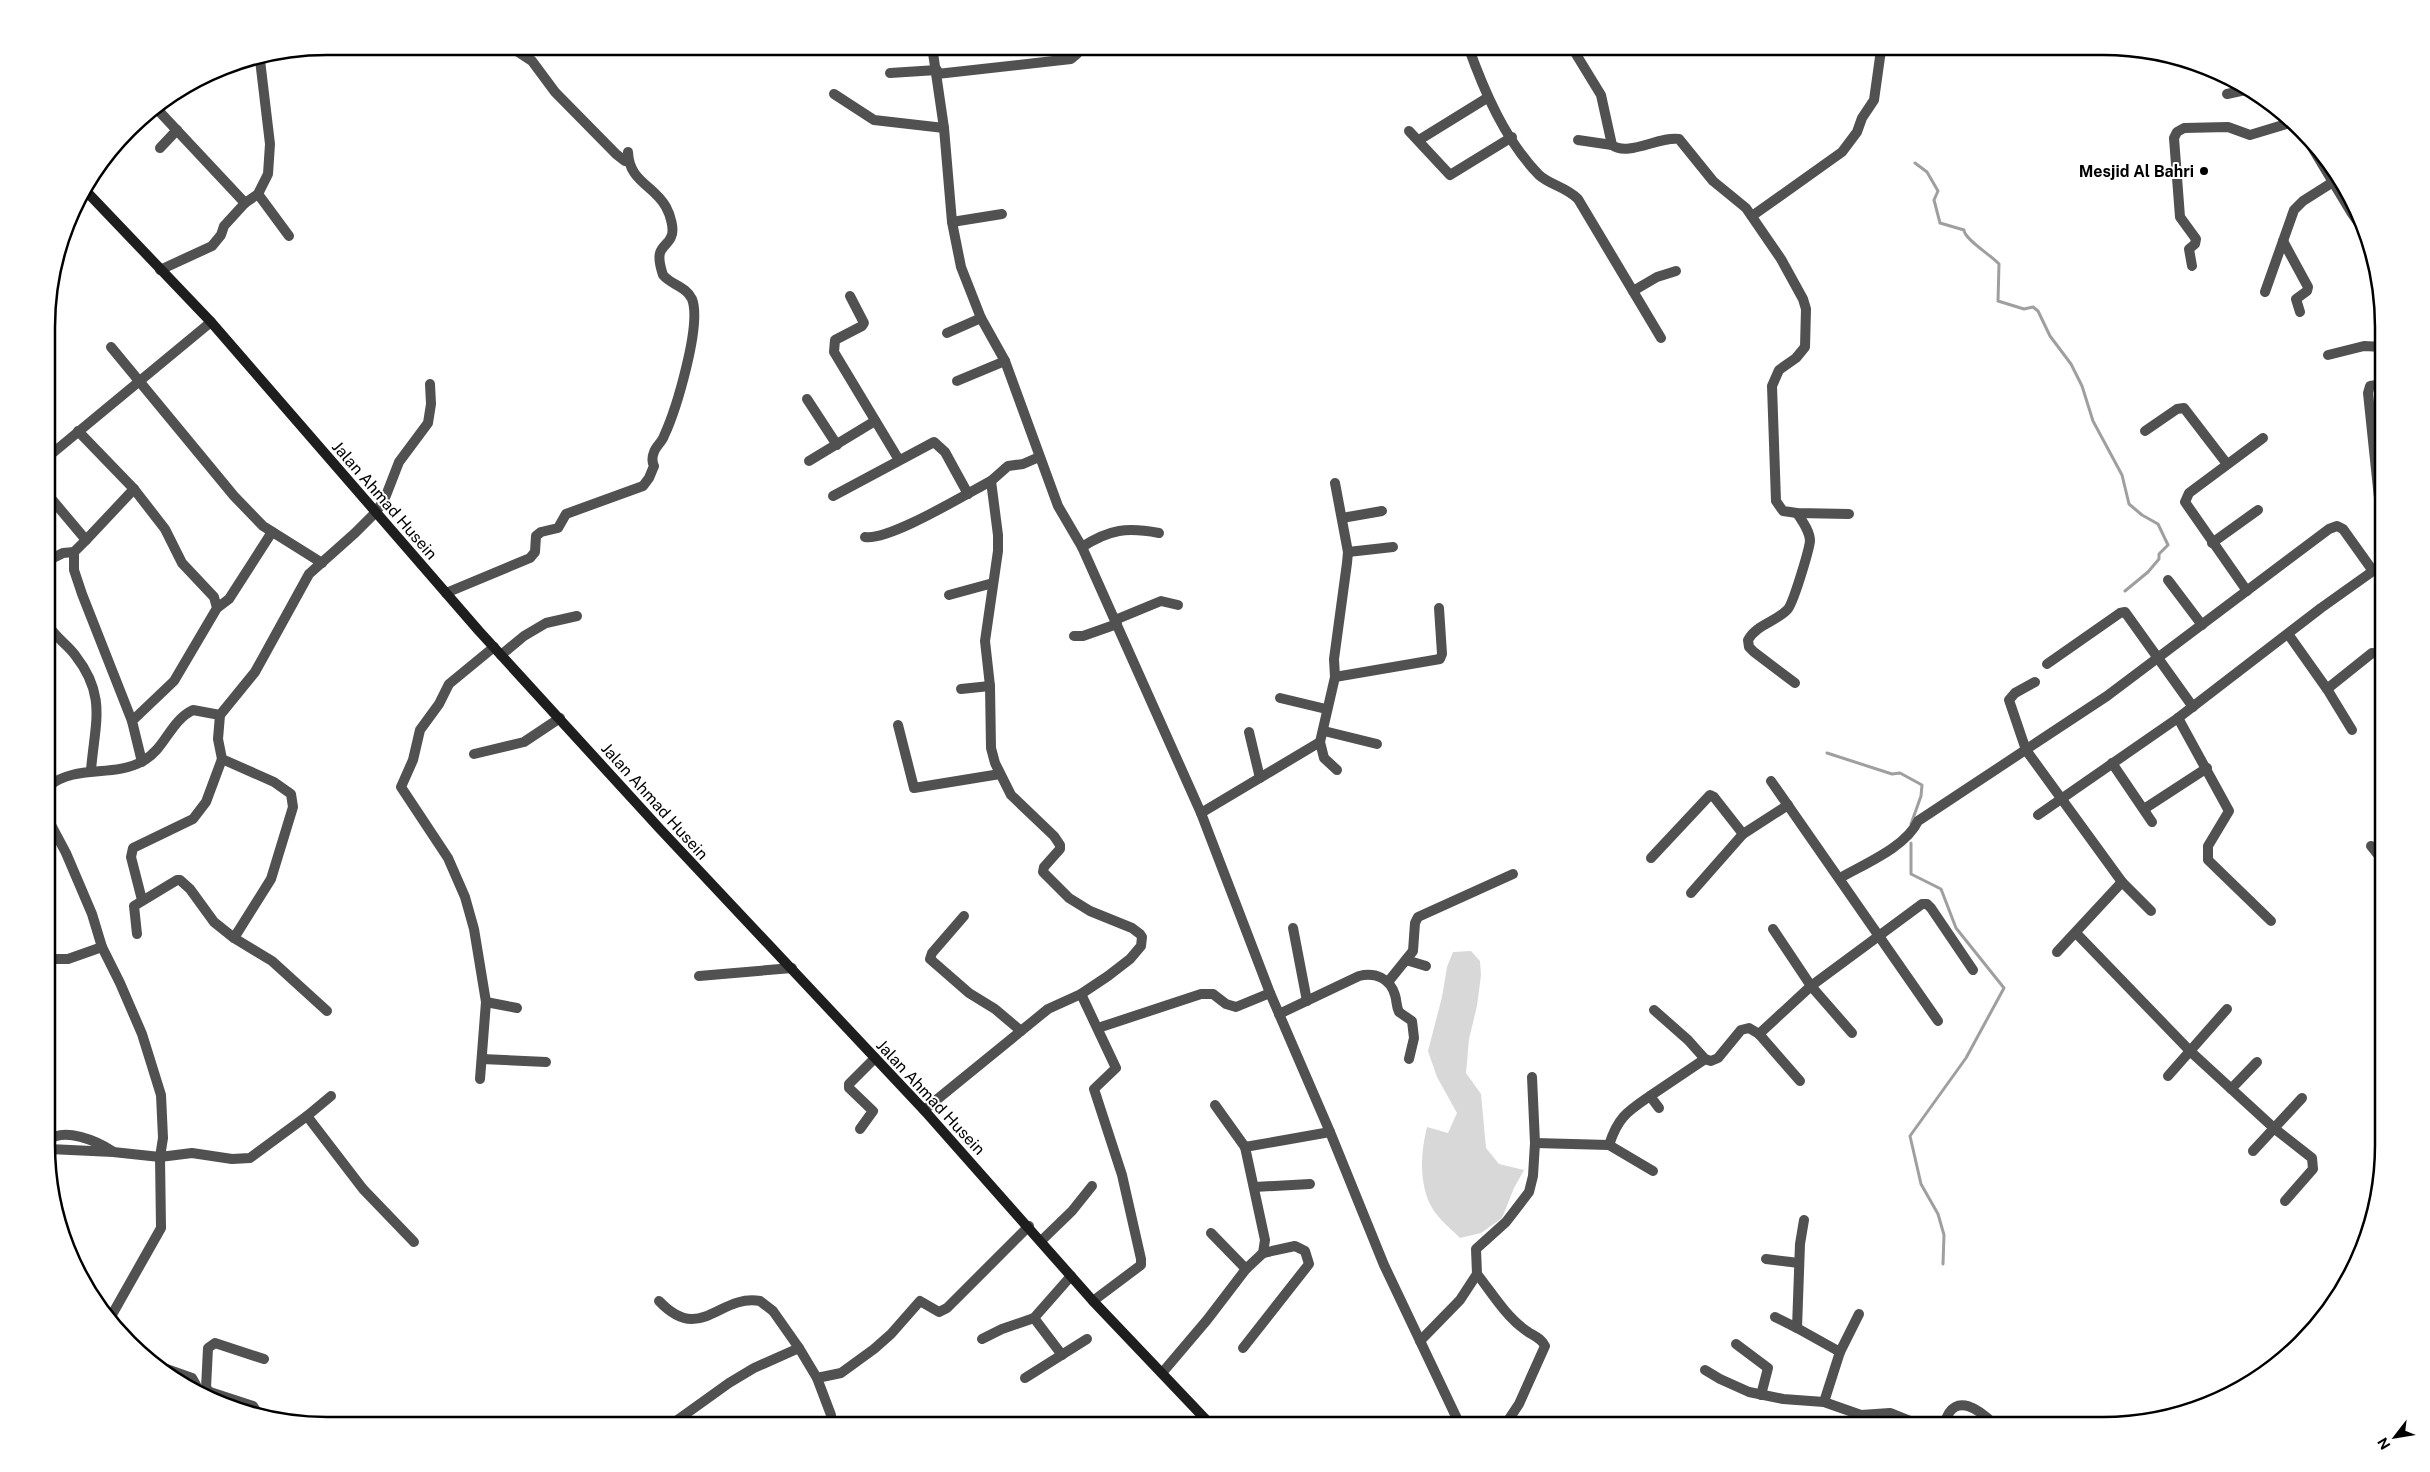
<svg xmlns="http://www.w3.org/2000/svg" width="2430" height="1472" font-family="'Public Sans',sans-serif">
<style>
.green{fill:#d8d8d8}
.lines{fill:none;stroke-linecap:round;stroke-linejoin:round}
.stream{stroke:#9f9f9f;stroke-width:3}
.minor{stroke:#515151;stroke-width:10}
.tertiary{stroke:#515151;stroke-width:10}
.secondary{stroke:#1e1e1e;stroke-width:10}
.poi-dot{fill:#000;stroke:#fff;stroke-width:2}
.labels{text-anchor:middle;stroke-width:4;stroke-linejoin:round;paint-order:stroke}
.poi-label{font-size:16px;font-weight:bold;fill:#000;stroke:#fff;text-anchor:end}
.street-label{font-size:16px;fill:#000;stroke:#fff}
.rim{fill:none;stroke:#000;stroke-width:2.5}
</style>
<rect width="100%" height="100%" fill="#fff"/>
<!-- green -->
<path class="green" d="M1471 951 1480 961 1481 975 1477 1006 1469 1039 1466 1073 1481 1094 1486 1148 1499 1164 1524 1170 1514 1188 1502 1218 1481 1233 1460 1238C1449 1227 1435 1216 1429 1202 1419 1178 1421 1151 1427 1127L1448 1133 1457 1113 1437 1077 1428 1051 1442 997 1447 967 1453 952Z"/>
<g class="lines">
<!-- stream -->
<g class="stream">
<path d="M1915 163 1927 172 1938 191 1934 200 1940 223 1964 230C1964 239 1991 255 1999 264L1998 301 2024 309 2033 307 2038 311 2050 336 2071 364 2082 386 2093 421 2122 475 2129 504 2142 515 2158 524 2168 545 2159 554V559L2148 572 2125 591"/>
<path d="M1827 753 1892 774 1900 773 1922 785 1921 796 1911 824"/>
<path d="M1911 843V874L1941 889 1956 928 2004 988 1966 1058 1910 1136 1921 1184 1938 1214 1944 1235 1943 1264"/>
</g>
<!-- minor -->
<g class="minor">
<path d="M509 46 532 61 555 92 616 154 625 161 628 160"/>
<path d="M1468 46C1484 91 1505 140 1539 175 1550 185 1566 187 1578 199L1661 338"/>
<path d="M1571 46 1601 95 1612 145C1628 157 1659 136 1679 139L1713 181 1746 208 1781 259 1803 299 1806 309 1805 347 1796 358 1779 370 1772 386 1776 501 1783 511 1797 513 1849 514"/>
<path d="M890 73 937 70"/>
<path d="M937 74 1071 59 1077 54 1078 46"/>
<path d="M834 94 874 120 944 128"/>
<path d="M2227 94 2250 89"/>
<path d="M156 108 245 203"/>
<path d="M1409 131 1450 175 1512 137"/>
<path d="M1419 140 1487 98"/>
<path d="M1578 140 1612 145"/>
<path d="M160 148 177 130"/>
<path d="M258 194 289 236"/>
<path d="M1752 216 1842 152 1857 132 1862 118 1874 100 1881 50 1886 46"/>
<path d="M952 222 1002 214"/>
<path d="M2283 241 2308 287 2307 291 2296 299 2300 312"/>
<path d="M2192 266 2189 249 2195 244 2196 239 2180 217 2174 138 2177 132 2184 128 2228 127 2250 135 2293 122"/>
<path d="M160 270 212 246 221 235 224 226 245 203 258 194 268 174 270 144 260 60"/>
<path d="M1633 291 1657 277 1676 271"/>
<path d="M2265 292 2294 210 2303 201 2333 182"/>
<path d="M850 296 864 323 862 326 835 340 834 352 899 460"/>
<path d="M947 333 981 318"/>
<path d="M111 347 234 496 263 526 322 563"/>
<path d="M2328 355 2364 346 2383 347"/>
<path d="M957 381 1005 361"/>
<path d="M807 399 837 445"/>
<path d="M78 431 134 489 165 529 182 563 214 597 217 608 174 681 132 721 142 762"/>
<path d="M2145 431 2177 409 2184 408 2227 464"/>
<path d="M49 456 211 322"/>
<path d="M809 461 875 421"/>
<path d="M1335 483 1348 552 1347 563 1334 659 1335 677 1320 742 1324 758 1337 770"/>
<path d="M49 496 86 540 74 552V570L82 594 132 721"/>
<path d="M833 496 934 442 945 452 968 494"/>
<path d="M2379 498 2368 393 2370 386 2383 384"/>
<path d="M1342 518 1382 511"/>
<path d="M865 537C889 541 966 494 991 481"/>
<path d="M86 540 134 489"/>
<path d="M2212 543 2258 510"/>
<path d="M1082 547C1110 529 1127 527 1159 533"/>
<path d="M1348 552 1393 547"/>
<path d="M49 560 63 553 74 552"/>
<path d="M2168 580 2202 625"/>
<path d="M2247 591 2185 502 2189 493 2263 438"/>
<path d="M446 593 530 558 535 552 536 536 541 532 558 528 566 514 643 486 649 478 654 466C652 462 652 457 654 452 656 446 662 442 664 436 676 410 702 325 692 299 686 286 671 285 663 275 661 269 658 260 660 253 662 246 669 243 671 237 675 230 670 214 666 207 654 185 629 182 628 152"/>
<path d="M949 595 993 583"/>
<path d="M217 608 229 599 272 532"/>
<path d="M1115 620 1161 601 1178 605"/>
<path d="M49 626C56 638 67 644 75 655 107 696 95 722 91 770"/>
<path d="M2288 634 2327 689 2352 730"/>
<path d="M1074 636H1083L1117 624"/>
<path d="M501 655 524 636 546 623 577 616"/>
<path d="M2047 664 2120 613 2125 612 2193 707"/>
<path d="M1335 677 1440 659 1442 654 1439 608"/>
<path d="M2035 682 2015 693 2009 700 2026 750 2122 882 2151 911"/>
<path d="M1795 683 1754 652 1749 647 1748 640C1756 625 1775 622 1787 610 1793 605 1809 550 1810 541 1810 531 1802 521 1797 513"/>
<path d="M961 689 990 686"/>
<path d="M2327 689 2372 653 2383 654"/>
<path d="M1280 698 1326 709"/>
<path d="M2178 718 2229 811 2208 846V860L2271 921"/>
<path d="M898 725 914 788 1000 774"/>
<path d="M1324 731 1377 744"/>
<path d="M1249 732 1260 778"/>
<path d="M474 754 524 742 560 718"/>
<path d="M2112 763 2152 822"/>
<path d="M1771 781 1938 1021"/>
<path d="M49 786C76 764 113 778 143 761 165 749 170 721 193 710L220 715"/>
<path d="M2144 809 2207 768"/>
<path d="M1201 813 1320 742"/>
<path d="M2038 815 2178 718 2321 608 2373 571 2383 569"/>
<path d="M49 821 66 853 92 914 102 947 120 983 142 1034 161 1095 163 1138 160 1157 161 1228 109 1320"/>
<path d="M2371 846 2383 861"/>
<path d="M1651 858 1710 795 1714 797 1743 834"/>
<path d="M1840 878C1864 864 1906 847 1918 821L2107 696 2329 529 2337 526 2343 529 2373 571"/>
<path d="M1691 893 1743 834 1788 805"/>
<path d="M142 900 131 857 133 848 193 819 206 802 222 759"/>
<path d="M964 916 932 953 930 959 969 993 995 1009 1021 1031"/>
<path d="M1293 928 1307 1001"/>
<path d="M1773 929 1811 986 1852 1033"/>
<path d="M2076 933 2191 1052 2275 1129 2312 1158 2313 1169 2285 1201"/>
<path d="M137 934 134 906 177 880H180L190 889 214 922 234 938 272 961 327 1011"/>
<path d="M234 938 271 879 293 807 291 794 274 782 222 759 218 739 220 715 255 672 309 574 355 533 376 512 385 498 399 462 428 423 431 404 430 384"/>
<path d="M2057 952 2122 882"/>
<path d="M49 959H68L102 947"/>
<path d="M1406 960 1426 966"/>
<path d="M699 976 792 968"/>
<path d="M1388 982 1413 951 1415 923 1418 917 1513 874"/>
<path d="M1081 994 1116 1068 1094 1089 1122 1175 1141 1259V1265L1093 1301"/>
<path d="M486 1002 517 1008"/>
<path d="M1654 1010 1688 1040 1705 1059 1711 1061 1718 1058 1741 1030 1749 1028 1759 1034 1800 1081"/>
<path d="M1279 1014 1359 976C1375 972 1390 978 1395 995 1397 1001 1396 1006 1399 1012L1412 1021 1414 1038 1409 1059"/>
<path d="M1098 1028 1201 994H1213L1226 1004 1236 1007 1270 993"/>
<path d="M1759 1034 1811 986 1922 904H1927L1931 908 1973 970"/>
<path d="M482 1059 546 1062"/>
<path d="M2168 1076 2227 1009"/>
<path d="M480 1079 486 1002 474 929 465 897 448 858 401 787 413 760 420 730 439 704 449 684 494 647"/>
<path d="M2231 1089 2257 1062"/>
<path d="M1650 1096 1705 1059"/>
<path d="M1215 1105 1245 1147"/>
<path d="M924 1110 1048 1009 1081 994 1108 976 1130 959 1141 946 1142 937 1140 934 1132 928 1090 911 1069 898 1043 872 1044 867 1060 849V845L1054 836 1011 795 995 763 991 748 990 686 985 641 998 551V535L991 481 1008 466 1023 464 1039 457"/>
<path d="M307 1116 363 1189 414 1242"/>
<path d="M860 1129 873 1111 849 1088V1084L875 1058"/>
<path d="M49 1140C64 1127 97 1141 112 1151"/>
<path d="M1535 1143 1609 1145 1653 1171"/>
<path d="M1609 1145C1618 1117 1627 1112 1650 1096L1659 1108"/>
<path d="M49 1149 113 1152 160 1157 192 1153 232 1159 250 1158 307 1116 331 1096"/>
<path d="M2253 1151 2302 1098"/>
<path d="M1254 1187 1310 1184"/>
<path d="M1804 1220 1800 1244 1797 1328 1840 1352 1824 1402"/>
<path d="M1211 1233 1246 1269"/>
<path d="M1041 1241 1072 1211 1092 1186"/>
<path d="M1766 1259 1799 1263"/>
<path d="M1477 1274C1492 1293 1505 1315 1524 1329 1531 1335 1541 1337 1545 1346L1519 1404 1505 1425"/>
<path d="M659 1301C701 1345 718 1294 760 1301L773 1311 799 1348"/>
<path d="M1775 1317 1797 1328"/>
<path d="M1034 1318 1062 1355"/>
<path d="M982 1339 1002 1329 1034 1318 1071 1276"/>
<path d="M1420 1341 1460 1300 1477 1274 1476 1249 1506 1222 1529 1192 1533 1176 1535 1143 1532 1077"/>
<path d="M1736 1344 1768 1368 1761 1395"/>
<path d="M1243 1348 1309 1264 1305 1251 1295 1246 1263 1253"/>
<path d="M1840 1352 1859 1314"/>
<path d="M158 1366 192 1378 196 1385 195 1392"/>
<path d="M1705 1370 1720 1379 1749 1392 1783 1399 1824 1402 1861 1415 1890 1413 1920 1425"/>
<path d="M1162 1373 1207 1320 1246 1269 1263 1253 1265 1240 1245 1147 1330 1132"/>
<path d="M817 1378 841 1373 874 1349 891 1334 920 1301 939 1312 947 1308 1029 1226"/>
<path d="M1025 1378 1087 1339"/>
<path d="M256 1416 257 1412 253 1406 210 1392 206 1388 208 1348 215 1343 264 1359"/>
<path d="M1936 1425 1945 1422C1955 1390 1981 1411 1995 1425"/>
<path d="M679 1426 676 1421 729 1383 754 1368 799 1348 817 1378 831 1415"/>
</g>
<!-- tertiary -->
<g class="tertiary">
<path d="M932 46 944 128 952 222 961 267 981 318 1005 361 1058 506 1082 547 1201 813 1270 993 1330 1132 1384 1265 1460 1425"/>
<path d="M2301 129 2351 212 2368 236"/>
</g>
<!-- secondary -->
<path class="secondary" d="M85 190 211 322 479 631 660 829 924 1110 1093 1301 1211 1425"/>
</g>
<!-- markers -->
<circle class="poi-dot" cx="2204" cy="171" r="5"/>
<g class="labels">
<!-- poi labels -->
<g class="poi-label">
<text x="2194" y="177">Mesjid Al Bahri</text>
</g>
<!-- street labels -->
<g class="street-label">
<text transform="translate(385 500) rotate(49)" y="6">Jalan Ahmad Husein</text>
<text transform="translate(655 801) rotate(48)" y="6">Jalan Ahmad Husein</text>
<text transform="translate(931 1097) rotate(47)" y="6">Jalan Ahmad Husein</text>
</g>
</g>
<!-- crop -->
<path d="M0 0H2430V1472H0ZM327 55H2103A272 272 0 0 1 2375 327V1145A272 272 0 0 1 2103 1417H327A272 272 0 0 1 55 1145V327A272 272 0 0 1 327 55Z" fill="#fff" fill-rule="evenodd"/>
<path class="rim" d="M327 55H2103A272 272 0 0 1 2375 327V1145A272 272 0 0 1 2103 1417H327A272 272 0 0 1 55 1145V327A272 272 0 0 1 327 55Z"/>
<!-- north arrow -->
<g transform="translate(2395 1437) rotate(239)" stroke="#ffffff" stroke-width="4" paint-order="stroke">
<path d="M0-4L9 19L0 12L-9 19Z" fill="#000000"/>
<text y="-8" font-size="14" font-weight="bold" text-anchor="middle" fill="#000000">N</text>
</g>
</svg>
